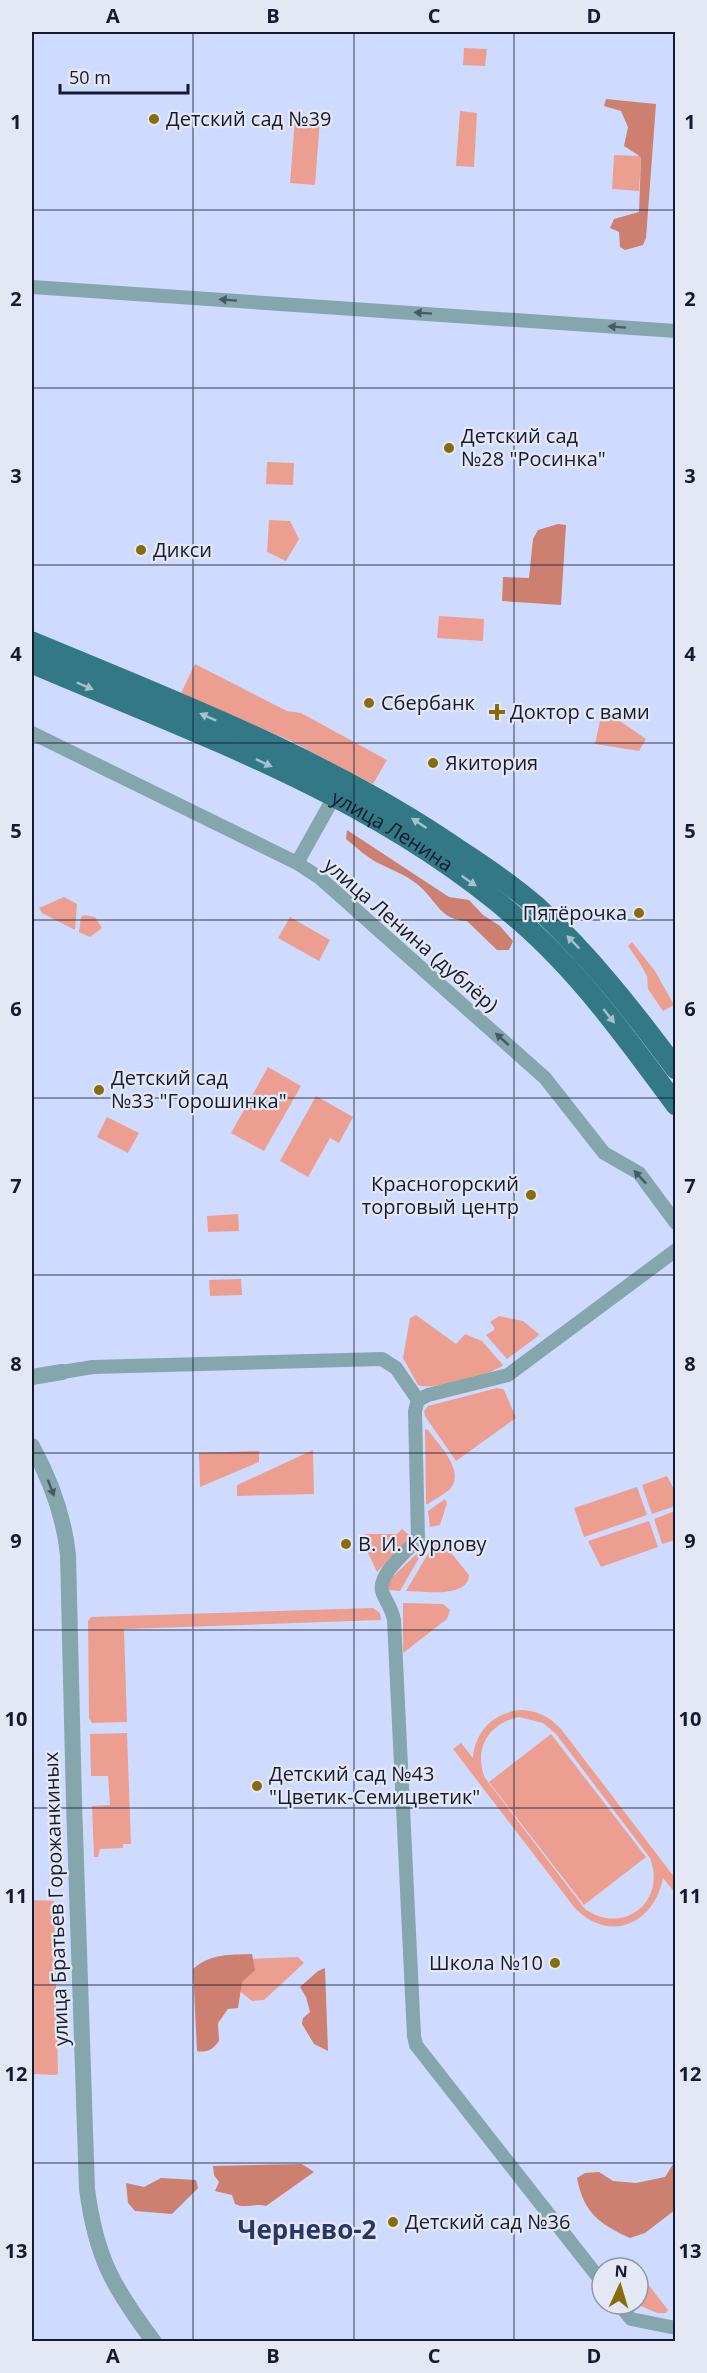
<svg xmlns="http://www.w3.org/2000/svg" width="707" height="2373" font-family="'Open Sans',sans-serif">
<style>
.green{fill:#ec9f90;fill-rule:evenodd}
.forest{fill:#cd7f70}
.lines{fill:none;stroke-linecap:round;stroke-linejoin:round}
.minor{stroke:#85a6ad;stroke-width:14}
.tertiary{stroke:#85a6ad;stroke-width:16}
.primary{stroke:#327885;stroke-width:21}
.oneway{fill:#475968}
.oneway2{fill:#a6c1ce}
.grid{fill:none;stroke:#141a2f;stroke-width:1.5;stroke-opacity:0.55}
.poi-dot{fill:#866c0a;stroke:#e4e8f5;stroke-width:2}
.labels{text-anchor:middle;stroke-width:4.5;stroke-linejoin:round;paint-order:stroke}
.poi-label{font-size:20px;fill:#141a2f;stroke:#e4e8f5;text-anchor:start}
.street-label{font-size:20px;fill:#141a2f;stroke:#e4e8f5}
.district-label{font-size:26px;font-weight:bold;fill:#2a3665;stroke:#e4e8f5}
.neatline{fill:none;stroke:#141a2f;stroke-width:2}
.grid-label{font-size:20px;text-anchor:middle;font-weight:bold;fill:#141a2f}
</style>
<rect width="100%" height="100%" fill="#cfdbfe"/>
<!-- green -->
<g class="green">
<path d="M464 48 487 49 485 66 463 65Z"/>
<path d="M460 111 477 113 474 167 456 166Z"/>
<path d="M295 118 320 119 315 185 290 183Z"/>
<path d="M614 155 641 156 639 191 612 189Z"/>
<path d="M267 462 294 463 293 485 266 484Z"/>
<path d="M269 520 290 521 299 539 286 561 267 552Z"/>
<path d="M439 616 484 619 483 641 437 638Z"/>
<path d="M195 664 287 711 301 713 387 760 373 784 291 741 181 693Z"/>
<path d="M601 716 617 719 646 739 639 751 595 744Z"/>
<path d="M64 897 77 904 75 930 42 913 39 908Z"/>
<path d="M84 915 95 917 102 928 90 937 79 932 81 917Z"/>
<path d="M290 917 330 940 319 961 278 938Z"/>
<path d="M632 942 655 971 674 1005 663 1011 648 989 647 976 639 962 628 946Z"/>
<path d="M268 1067 301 1086 264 1151 231 1133Z"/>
<path d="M316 1096 353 1117 339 1143 330 1138 308 1177 280 1161Z"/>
<path d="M107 1117 139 1133 128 1153 97 1137Z"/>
<path d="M238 1214 239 1231 208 1232 207 1216Z"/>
<path d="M241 1279 242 1295 210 1296 209 1280Z"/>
<path d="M416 1315 456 1344 465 1334 482 1341 503 1365C493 1375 430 1391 418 1385L403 1358 410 1318Z"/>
<path d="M499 1316 523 1321 539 1334 538 1336 507 1359 486 1335 494 1330V1327L490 1322Z"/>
<path d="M497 1388 503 1389 505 1392 516 1418 456 1461 425 1416 424 1411 428 1406Z"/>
<path d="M425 1429 428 1430C438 1444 465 1470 451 1488 445 1494 435 1499 428 1504H426Z"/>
<path d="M313 1450 314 1494 237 1496V1485Z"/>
<path d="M259 1451V1462L200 1487 199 1453Z"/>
<path d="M667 1476 675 1491V1506L652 1514 642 1485Z"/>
<path d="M637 1487 647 1515 584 1537 574 1508Z"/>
<path d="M445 1499 447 1503 440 1525 430 1527 428 1511Z"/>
<path d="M675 1511V1540L662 1544 654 1519Z"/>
<path d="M649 1521 658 1547 601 1567 588 1541Z"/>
<path d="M402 1529 409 1535 408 1539 377 1572 361 1538 365 1534H397Z"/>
<path d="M438 1541 444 1544 469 1575C468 1599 422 1591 406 1591L435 1542Z"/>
<path d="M427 1544 400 1591 389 1590 387 1582Z"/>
<path d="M403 1603 443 1604 450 1610 447 1619 403 1653Z"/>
<path d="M373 1608 380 1613 381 1620 124 1629 127 1722 92 1723 89 1718 88 1621 91 1617Z"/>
<path d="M519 1710C536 1710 549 1716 561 1729L675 1878V1893L663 1878C654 1925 608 1944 574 1907L453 1749 461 1743 473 1758C475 1731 493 1714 519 1710ZM519 1717 543 1723 556 1734 650 1858C667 1902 623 1936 585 1909L485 1778C473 1749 489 1723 519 1717Z"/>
<path d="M127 1733 131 1844H123V1848L100 1849 98 1857H94L92 1806 110 1805 108 1776H91L90 1734Z"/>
<path d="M551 1734 646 1857 584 1905 489 1782Z"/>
<path d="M32 1900 54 1901 58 2074 55 2075 32 2074Z"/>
<path d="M298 1957 304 1963 264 2000 252 2001 226 1980 225 1960Z"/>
<path d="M647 2283 668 2310 666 2313H657L636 2304H638V2291Z"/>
</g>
<!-- forest -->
<g class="forest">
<path d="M606 99 656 104 646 238 643 245 625 250 620 247 619 232 610 228 614 219 639 212 641 157 624 146 628 127 621 111 604 106Z"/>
<path d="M558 524 566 525 561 605 502 601 503 577 529 578 533 539 538 530Z"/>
<path d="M347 830 449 897 469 900 483 915 500 926 513 941 509 950H497L467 921C440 921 436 899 417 884 404 874 390 869 376 862 365 856 355 846 346 839Z"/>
<path d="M252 1954 255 1970 242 1982 238 2008 228 2009 218 2023 219 2041C213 2049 208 2053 197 2051L193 1969C211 1953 230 1955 252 1954Z"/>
<path d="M325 1968 328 2051 314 2044 302 2024 303 2018 310 2012 306 1997 300 1987 318 1971Z"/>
<path d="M675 2161V2210L645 2233 630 2238C600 2224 584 2214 577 2178L585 2173 599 2172 613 2181 636 2183 665 2177Z"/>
<path d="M302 2164 314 2172 266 2206C255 2203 246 2209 235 2204L232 2195 215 2191 219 2182 214 2175 213 2166Z"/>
<path d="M161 2178 196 2180 198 2188 172 2214 135 2211 128 2203 126 2183 144 2187Z"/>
</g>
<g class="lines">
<!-- minor -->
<g class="minor">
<path d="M32 287 676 331"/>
<path d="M32 733 297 863 320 878 545 1078 604 1153 639 1173 676 1223"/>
<path d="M297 863 334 797"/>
<path d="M62 1372 93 1367 382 1359 396 1368 418 1400"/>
<path d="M602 2282 416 2045 414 2036 394 1620C392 1609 387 1603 383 1594 375 1576 406 1552 418 1539L415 1411 418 1400 428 1395 508 1375 676 1250"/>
<path d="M619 2304 631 2319 676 2328"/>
</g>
<!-- tertiary -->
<g class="tertiary">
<path d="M32 1377 62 1372"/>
<path d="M32 1446C50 1479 64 1516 68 1555L74 1802 87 2189C96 2258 113 2287 154 2342"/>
</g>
<!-- primary -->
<g class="primary">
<path d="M32 642C176 702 326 759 456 848 484 866 512 885 537 907 590 956 633 1011 676 1069"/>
<path id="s1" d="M32 663C200 735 381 798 520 921 581 974 628 1040 676 1105"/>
</g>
</g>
<!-- one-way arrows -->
<defs><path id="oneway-solid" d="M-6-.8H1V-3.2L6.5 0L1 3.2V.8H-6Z" transform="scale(1.5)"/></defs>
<g class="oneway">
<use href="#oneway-solid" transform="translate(228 300) rotate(-176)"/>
<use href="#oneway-solid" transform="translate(423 313) rotate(-176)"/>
<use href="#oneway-solid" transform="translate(617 327) rotate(-176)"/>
<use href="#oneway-solid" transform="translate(502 1039) rotate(-138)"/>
<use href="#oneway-solid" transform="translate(640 1177) rotate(-133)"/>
<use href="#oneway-solid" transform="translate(51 1488) rotate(69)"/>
</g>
<g class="oneway2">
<use href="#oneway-solid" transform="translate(85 686) rotate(23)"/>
<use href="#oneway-solid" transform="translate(208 717) rotate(-156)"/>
<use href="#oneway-solid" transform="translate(264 763) rotate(25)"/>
<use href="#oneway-solid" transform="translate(419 823) rotate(-147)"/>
<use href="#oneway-solid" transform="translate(469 881) rotate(35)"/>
<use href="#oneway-solid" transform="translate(573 942) rotate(-134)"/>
<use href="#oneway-solid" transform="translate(609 1016) rotate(52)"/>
</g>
<!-- grid -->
<path class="grid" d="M193 32V2342M354 32V2342M514 32V2342M32 210H676M32 388H676M32 565H676M32 743H676M32 920H676M32 1098H676M32 1275H676M32 1453H676M32 1630H676M32 1808H676M32 1985H676M32 2163H676"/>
<!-- markers -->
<g class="poi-dot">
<circle cx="154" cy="119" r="6"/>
<circle cx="449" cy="448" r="6"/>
<circle cx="141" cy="550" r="6"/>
<circle cx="369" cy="703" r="6"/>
<path d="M494 703h6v6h6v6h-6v6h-6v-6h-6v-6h6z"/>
<circle cx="433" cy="763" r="6"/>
<circle cx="639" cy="913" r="6"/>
<circle cx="99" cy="1090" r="6"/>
<circle cx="531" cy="1195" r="6"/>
<circle cx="346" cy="1544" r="6"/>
<circle cx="257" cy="1786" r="6"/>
<circle cx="555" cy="1963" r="6"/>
<circle cx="393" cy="2222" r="6"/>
</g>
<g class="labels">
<!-- poi labels -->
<g class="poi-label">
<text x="166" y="126">Детский сад №39</text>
<text x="461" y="443">Детский сад<tspan x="461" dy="23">№28 "Росинка"</tspan></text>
<text x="153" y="557">Дикси</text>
<text x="381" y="710">Сбербанк</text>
<text x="510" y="719">Доктор с вами</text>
<text x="445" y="770">Якитория</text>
<text x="627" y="920" text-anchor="end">Пятёрочка</text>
<text x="111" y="1085">Детский сад<tspan x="111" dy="23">№33 "Горошинка"</tspan></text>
<text x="519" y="1191" text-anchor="end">Красногорский<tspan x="519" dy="23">торговый центр</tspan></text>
<text x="358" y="1551">В. И. Курлову</text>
<text x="269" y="1781">Детский сад №43<tspan x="269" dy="23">"Цветик-Семицветик"</tspan></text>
<text x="543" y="1970" text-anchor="end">Школа №10</text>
<text x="405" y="2229">Детский сад №36</text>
</g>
<!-- street labels -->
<g class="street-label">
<text dy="7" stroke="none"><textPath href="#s1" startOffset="398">улица Ленина</textPath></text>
<text transform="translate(411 935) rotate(41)" y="7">улица Ленина (дублёр)</text>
<text transform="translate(56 1899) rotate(-92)" y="7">улица Братьев Горожанкиных</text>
</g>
<!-- district labels -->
<g class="district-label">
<text x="307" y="2239">Чернево-2</text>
</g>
</g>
<!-- border -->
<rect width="707" height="2373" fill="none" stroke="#e4e8f5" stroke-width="66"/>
<!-- north arrow -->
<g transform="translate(620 2286) rotate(4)"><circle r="28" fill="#e4e8f5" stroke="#9196a6" stroke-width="1.5"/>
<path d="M0-4.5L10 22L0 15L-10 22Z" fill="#866c0a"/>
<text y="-9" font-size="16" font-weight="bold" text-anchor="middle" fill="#141a2f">N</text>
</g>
<!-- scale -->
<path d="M60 84v9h128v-9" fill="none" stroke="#141a2f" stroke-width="3"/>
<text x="69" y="84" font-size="18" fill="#141a2f" stroke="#e4e8f5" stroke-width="4.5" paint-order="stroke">50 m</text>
<rect x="33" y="33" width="641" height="2307" class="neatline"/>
<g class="grid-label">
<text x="113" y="23">A</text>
<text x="273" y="23">B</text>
<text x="434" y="23">C</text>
<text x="594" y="23">D</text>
<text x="16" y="129">1</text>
<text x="690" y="129">1</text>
<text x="16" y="306">2</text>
<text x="690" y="306">2</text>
<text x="16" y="483">3</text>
<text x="690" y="483">3</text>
<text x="16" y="661">4</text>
<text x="690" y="661">4</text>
<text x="16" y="838">5</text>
<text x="690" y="838">5</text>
<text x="16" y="1016">6</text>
<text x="690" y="1016">6</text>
<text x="16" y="1193">7</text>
<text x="690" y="1193">7</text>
<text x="16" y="1371">8</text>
<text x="690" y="1371">8</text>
<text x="16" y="1548">9</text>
<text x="690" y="1548">9</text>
<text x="16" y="1726">10</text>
<text x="690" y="1726">10</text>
<text x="16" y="1903">11</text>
<text x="690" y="1903">11</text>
<text x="16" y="2081">12</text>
<text x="690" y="2081">12</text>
<text x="16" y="2258">13</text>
<text x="690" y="2258">13</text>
<text x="113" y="2363">A</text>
<text x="273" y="2363">B</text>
<text x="434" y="2363">C</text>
<text x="594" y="2363">D</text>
</g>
</svg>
